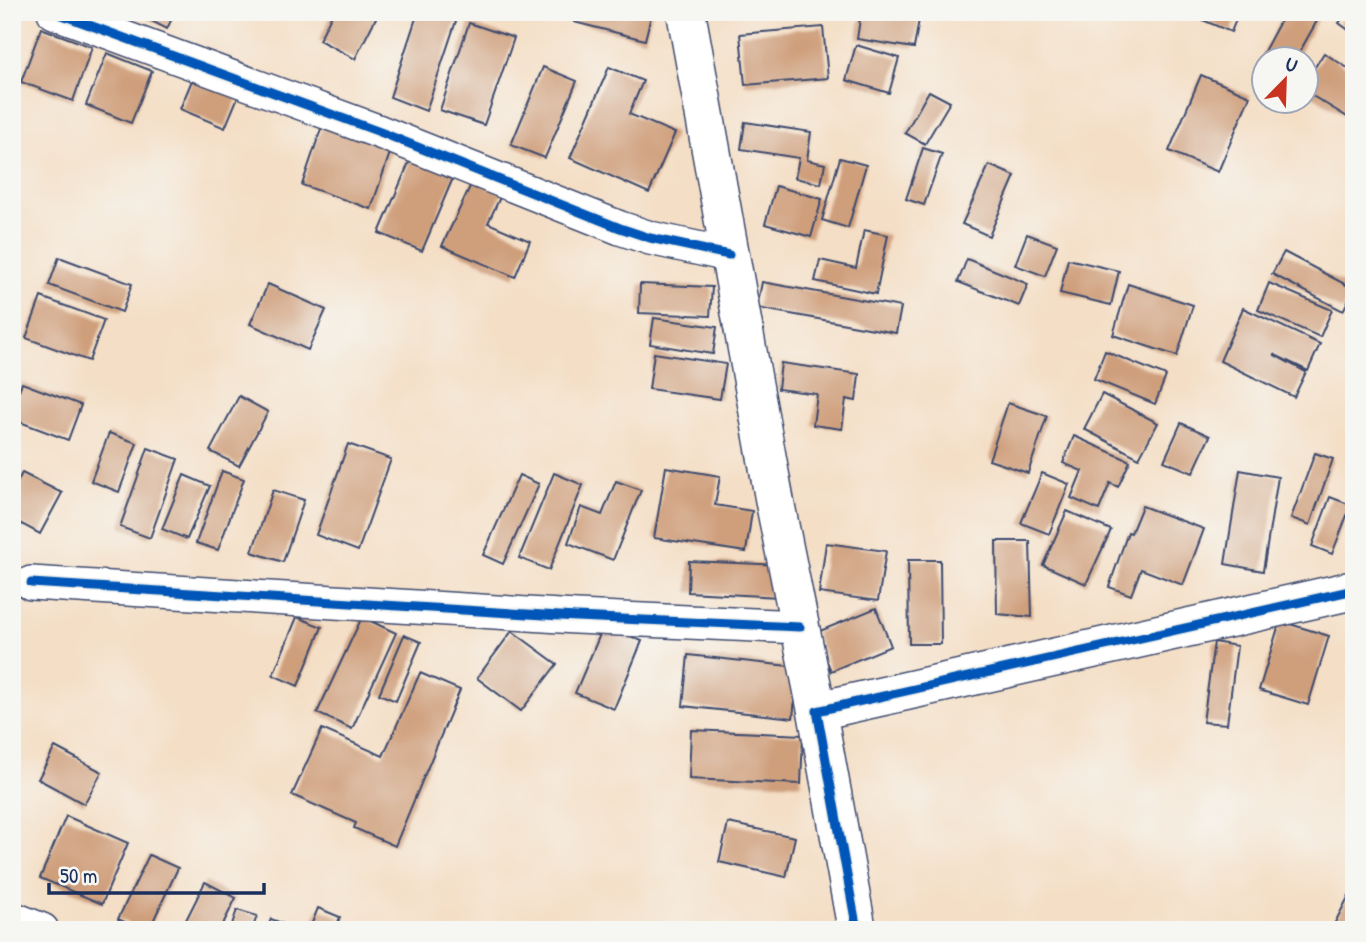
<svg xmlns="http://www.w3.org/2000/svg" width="1366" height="942" font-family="'Patrick Hand',sans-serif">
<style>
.building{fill:#cf9f7b}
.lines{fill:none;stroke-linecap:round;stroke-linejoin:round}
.minor-casing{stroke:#3c496d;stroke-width:36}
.tertiary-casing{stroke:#3c496d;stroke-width:41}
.minor{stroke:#fff;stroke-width:33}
.tertiary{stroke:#fff;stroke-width:38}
.cycleway-casing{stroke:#f6f6f2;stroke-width:13}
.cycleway{stroke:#0057b8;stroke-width:9}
</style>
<rect width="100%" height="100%" fill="#f6f6f2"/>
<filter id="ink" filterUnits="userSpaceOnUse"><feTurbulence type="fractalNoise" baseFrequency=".0143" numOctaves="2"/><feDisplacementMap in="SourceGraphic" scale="14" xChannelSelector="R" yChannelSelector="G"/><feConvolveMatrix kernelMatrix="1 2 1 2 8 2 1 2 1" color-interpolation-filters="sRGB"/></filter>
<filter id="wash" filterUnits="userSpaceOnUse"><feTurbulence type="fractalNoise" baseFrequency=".00686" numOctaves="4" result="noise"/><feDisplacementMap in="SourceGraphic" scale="28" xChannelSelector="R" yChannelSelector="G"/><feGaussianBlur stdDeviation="1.57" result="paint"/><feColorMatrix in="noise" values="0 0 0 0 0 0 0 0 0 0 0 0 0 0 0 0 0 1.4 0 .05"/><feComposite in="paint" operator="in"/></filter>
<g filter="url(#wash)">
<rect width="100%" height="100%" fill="#f4dec5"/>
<g id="blocks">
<!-- building -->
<g class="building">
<path d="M134 12H175L167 29Z"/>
<path d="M333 12H379L355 59 319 40Z"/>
<path d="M418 12H459L426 111 390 97Z"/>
<path d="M576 12H652L645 40 574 22Z"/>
<path d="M861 12 920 14 914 48 857 39Z"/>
<path d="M1195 12H1239L1231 32 1193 16Z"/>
<path d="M1285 12H1322L1295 60H1271L1262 55Z"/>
<path d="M1347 12H1354V34L1339 23Z"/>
<path d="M469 23 514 38 484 125 440 110Z"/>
<path d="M823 27 828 78 745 85 740 34Z"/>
<path d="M41 28 92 47 73 101 21 82Z"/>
<path d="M856 45 899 58 889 93 846 80Z"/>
<path d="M107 53 152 71 131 123 86 105Z"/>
<path d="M1324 53 1354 72V121L1306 92V81Z"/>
<path d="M543 67 577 81 545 158 511 145Z"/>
<path d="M609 67 643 81 629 114 675 133 649 193 570 158Z"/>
<path d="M195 73 240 92 225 128 180 109Z"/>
<path d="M1201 75 1250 96 1218 172 1169 151Z"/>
<path d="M929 91 950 102 925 144 905 133Z"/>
<path d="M324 120 393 144 371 209 302 185Z"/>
<path d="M745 122 811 132 807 160 825 164 821 184 795 178 799 158 741 149Z"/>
<path d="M923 148 942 154 924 205 906 199Z"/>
<path d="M413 153 456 171 422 251 379 233Z"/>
<path d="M840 158 866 165 848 228 822 220Z"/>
<path d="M989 165 1015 176 989 236 962 224Z"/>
<path d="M473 180 502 193 488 223 530 241 515 277 442 246Z"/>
<path d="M776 186 822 199 811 237 765 224Z"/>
<path d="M864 230 888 235 876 294 815 281 820 260 856 268Z"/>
<path d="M1027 234 1057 245 1045 276 1015 265Z"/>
<path d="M1284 252 1354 289 1343 311 1272 274Z"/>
<path d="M59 257 132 284 122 312 49 285Z"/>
<path d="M967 259 1028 284 1019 306 958 282Z"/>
<path d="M1068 259 1119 271 1111 305 1060 293Z"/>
<path d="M762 282 901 307 896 333 757 308Z"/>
<path d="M1269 283 1332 310 1320 337 1258 310Z"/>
<path d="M268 284 326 310 308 350 250 324Z"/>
<path d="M640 284 712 287 710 316 639 313Z"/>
<path d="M1128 284 1193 305 1177 356 1113 335Z"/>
<path d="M41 297 104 320 89 361 26 338Z"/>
<path d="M1243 308 1320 344 1308 371 1273 354 1306 372 1294 397 1220 361Z"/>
<path d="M654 318 717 327 713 354 650 344Z"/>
<path d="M1105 351 1166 376 1155 404 1094 379Z"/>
<path d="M654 353 726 364 720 399 649 389Z"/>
<path d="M781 363 859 374 856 401 846 399 842 429 813 425 817 394 778 389Z"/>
<path d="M22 383 81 405 68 440 12 419V408Z"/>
<path d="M1102 394 1158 423 1139 458 1084 429Z"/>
<path d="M239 396 268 412 239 466 210 451Z"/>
<path d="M1008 403 1047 416 1028 473 989 460Z"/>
<path d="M1181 423 1210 436 1193 473 1164 461Z"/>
<path d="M109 433 137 443 119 492 91 481Z"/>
<path d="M1074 436 1130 461 1118 487 1110 483 1099 510 1071 498 1082 471 1063 463Z"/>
<path d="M348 444 391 459 358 551 316 535Z"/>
<path d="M148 448 178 459 150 538 120 527Z"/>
<path d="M1315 453 1333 459 1310 525 1291 518Z"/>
<path d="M666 467 720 476 715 505 752 511 746 552 654 538Z"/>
<path d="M1240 470 1278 477 1263 571 1225 564Z"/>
<path d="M222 471 244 479 218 550 196 543Z"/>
<path d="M22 473 62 493 40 534 12 519V492Z"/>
<path d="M554 473 583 485 549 570 519 558Z"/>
<path d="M1042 473 1069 484 1049 534 1021 523Z"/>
<path d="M184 475 210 486 187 539 162 529Z"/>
<path d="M519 475 539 484 503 564 483 555Z"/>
<path d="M616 481 641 490 613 560 568 543 581 507 602 515Z"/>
<path d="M273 490 304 500 283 562 252 552Z"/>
<path d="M1330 497 1351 505 1332 554 1312 546Z"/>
<path d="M1142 506 1204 529 1183 585 1141 569 1131 595 1109 587 1128 532 1131 533Z"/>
<path d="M1067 511 1111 530 1086 584 1043 565Z"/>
<path d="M996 541H1030L1032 617 997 614Z"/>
<path d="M826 543 886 551 878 601 819 593Z"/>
<path d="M908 560H940L941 644H909Z"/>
<path d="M689 561 781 565 779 597 688 592Z"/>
<path d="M876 608 891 646 831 671 815 633Z"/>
<path d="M297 617 322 627 298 686 273 675Z"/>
<path d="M362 617 396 633 352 729 317 713Z"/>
<path d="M1280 621 1329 636 1308 705 1259 690Z"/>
<path d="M604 625 642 641 614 709 575 693Z"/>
<path d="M512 631 557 664 521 711 477 678Z"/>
<path d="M404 635 421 642 396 701 379 694Z"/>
<path d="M1214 642 1237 646 1227 724 1203 722Z"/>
<path d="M688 655 798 667 793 718 683 706Z"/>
<path d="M420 673 460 690 395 846 354 828 356 823 292 795 322 729 383 756Z"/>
<path d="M691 730 803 735 801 784 689 779Z"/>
<path d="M55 747 102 772 84 804 38 779Z"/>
<path d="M66 816 128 843 102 904 40 878Z"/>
<path d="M728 823 795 837 786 877 719 862Z"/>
<path d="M149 855 178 868 149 930H142L118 919Z"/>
<path d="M205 882 236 898 220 930H181Z"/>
<path d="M1354 886V930H1331Z"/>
<path d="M318 908 340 917 335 930H309Z"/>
<path d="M237 910 257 916 252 930H230Z"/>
<path d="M271 919 292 927 291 930H267Z"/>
</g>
</g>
</g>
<g filter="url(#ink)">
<use href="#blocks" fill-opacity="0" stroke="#3c496d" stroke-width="2"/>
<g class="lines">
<!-- minor casing -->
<g class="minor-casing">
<g id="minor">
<path d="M54 12 380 132 620 228 650 238 729 255"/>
<path d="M31 583 576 617 800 627"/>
<path d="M12 918 42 930"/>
</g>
</g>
<!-- tertiary casing -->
<g class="tertiary-casing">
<g id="tertiary">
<path d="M686 12 775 503 817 711"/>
<path d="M857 930 817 711 1354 590"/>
</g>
</g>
<!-- minor -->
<use href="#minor" class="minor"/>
<!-- tertiary -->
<use href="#tertiary" class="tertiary"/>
<!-- cycleway casing -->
<g class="cycleway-casing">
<g id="cycleway">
<path d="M54 12 380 132 620 228 650 238 729 255"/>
<path d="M31 583 576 617 800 627"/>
<path d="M857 930 817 711 1354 590"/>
</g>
</g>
<!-- cycleway -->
<use href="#cycleway" class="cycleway"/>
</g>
</g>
<!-- margin -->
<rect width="1366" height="942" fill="none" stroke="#f6f6f2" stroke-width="42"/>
<!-- north arrow -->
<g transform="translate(1285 80) rotate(23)"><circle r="33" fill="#f6f6f2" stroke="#9ea6b7" stroke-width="2"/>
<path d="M0-5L12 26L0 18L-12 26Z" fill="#c8321e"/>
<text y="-10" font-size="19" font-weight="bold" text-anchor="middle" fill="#1b2f5e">U</text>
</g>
<!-- scale -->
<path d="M49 883v10h215v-10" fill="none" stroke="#1b2f5e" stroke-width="3.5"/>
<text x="60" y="883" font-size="21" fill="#1b2f5e" stroke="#f6f6f2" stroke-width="5" paint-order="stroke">50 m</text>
</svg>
